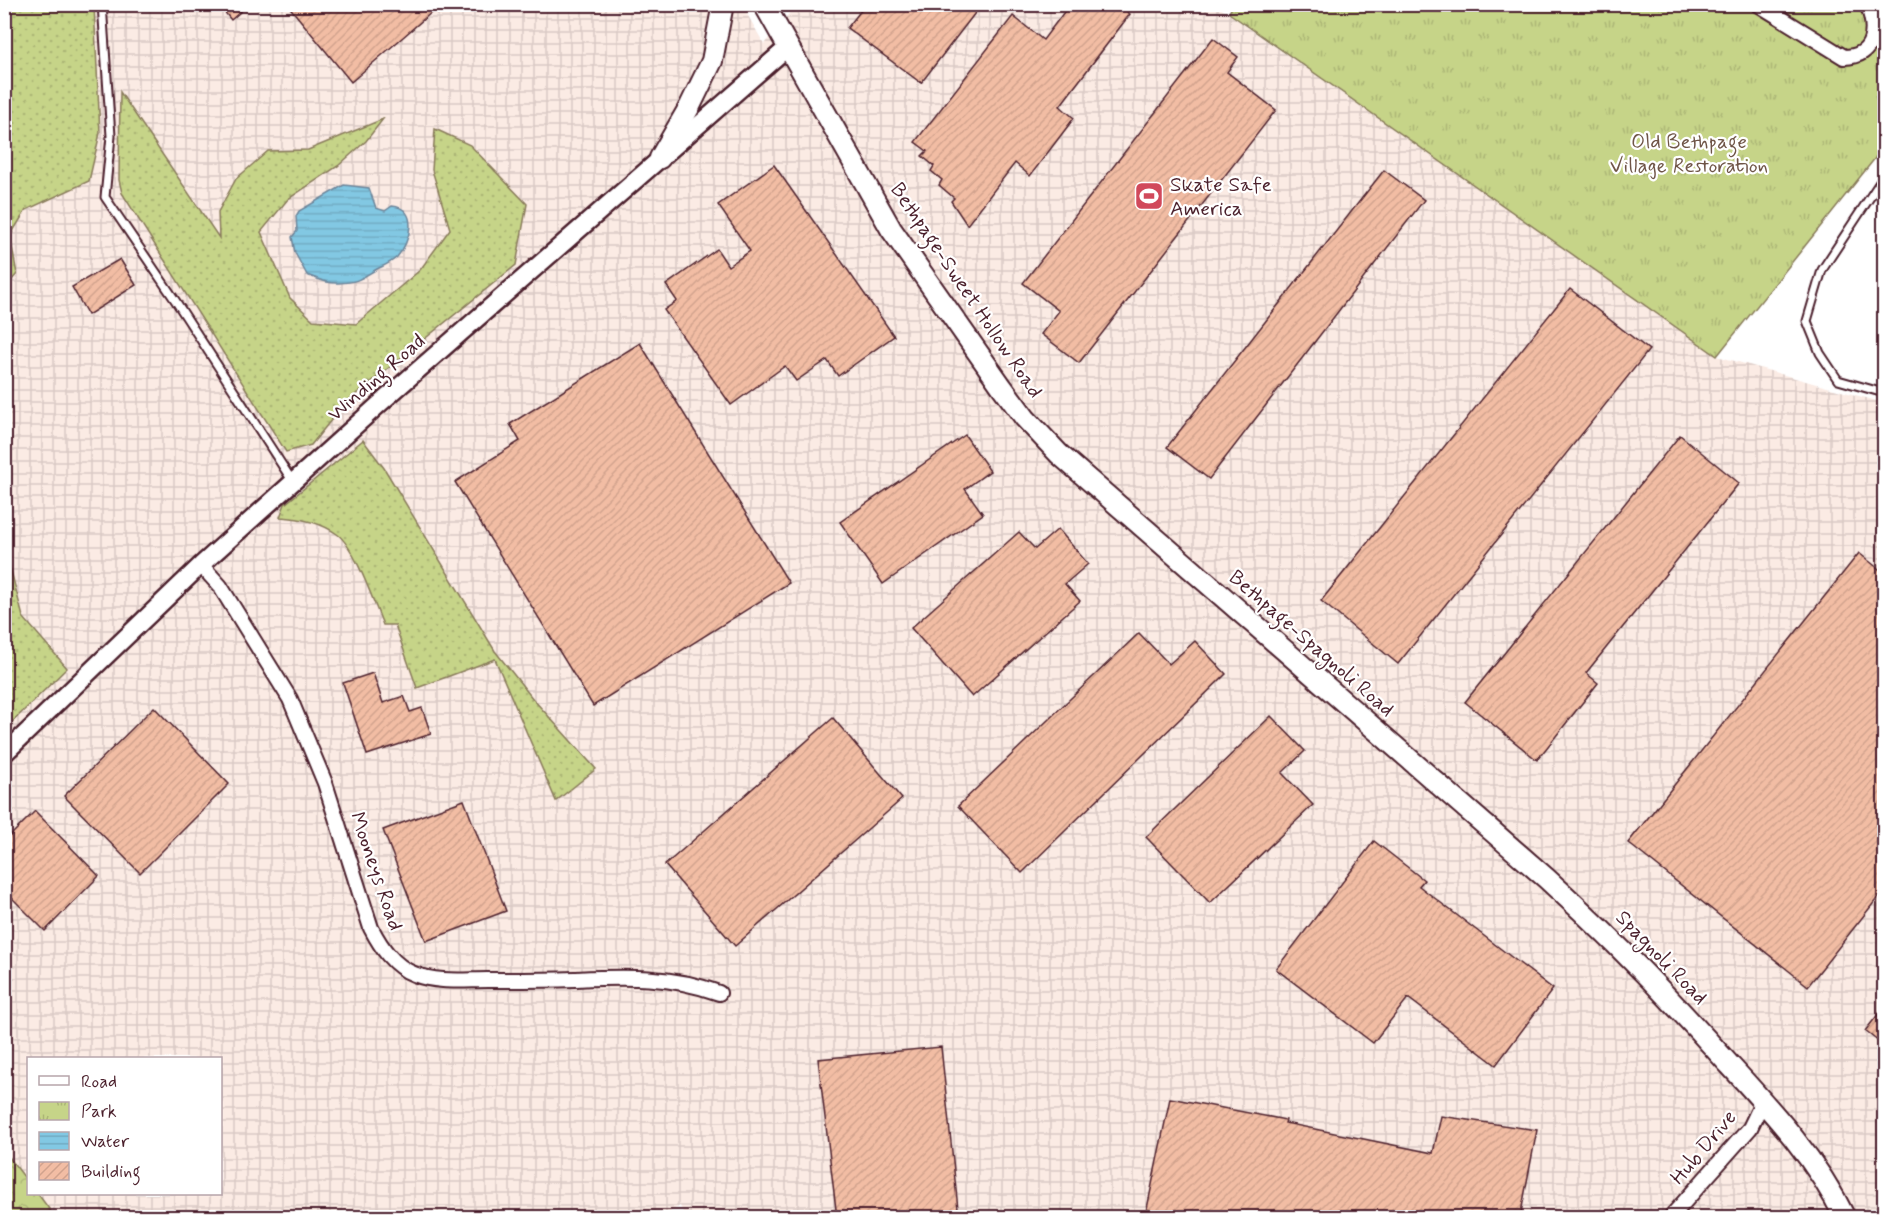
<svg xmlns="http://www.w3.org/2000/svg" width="1889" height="1222" font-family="Mynerve,sans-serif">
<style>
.industrial{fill:url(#industrial-grid);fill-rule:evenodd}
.grass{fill:url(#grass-dots);stroke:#887a5a;stroke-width:1.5}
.forest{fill:url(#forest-crowns);stroke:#887a5a;stroke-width:1.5}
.park{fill:url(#park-tufts);stroke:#887a5a;stroke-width:1.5}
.water{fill:url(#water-rules);stroke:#6c8499;stroke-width:1.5}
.building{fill:url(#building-hatch);stroke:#4a1f2b;stroke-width:1.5}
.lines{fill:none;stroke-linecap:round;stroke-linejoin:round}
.service-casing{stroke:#4a1f2b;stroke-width:11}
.minor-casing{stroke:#4a1f2b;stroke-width:18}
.tertiary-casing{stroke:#4a1f2b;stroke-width:21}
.secondary-casing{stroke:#4a1f2b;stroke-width:24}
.service{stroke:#fff;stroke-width:7}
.minor{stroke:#fff;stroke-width:14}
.tertiary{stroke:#fff;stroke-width:16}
.secondary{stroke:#fff;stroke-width:20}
.labels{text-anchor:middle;stroke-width:4.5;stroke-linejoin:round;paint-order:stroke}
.park-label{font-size:21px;fill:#6f5547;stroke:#fff}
.poi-label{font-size:21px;fill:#4a1f2b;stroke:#fff;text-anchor:start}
.street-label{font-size:21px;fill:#4a1f2b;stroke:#fff}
</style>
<defs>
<pattern id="industrial-grid" width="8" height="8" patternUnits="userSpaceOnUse" patternTransform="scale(1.5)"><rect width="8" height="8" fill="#fbebe4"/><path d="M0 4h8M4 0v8" fill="none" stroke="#d9c9c4"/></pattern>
<pattern id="grass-dots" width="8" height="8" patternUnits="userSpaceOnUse" patternTransform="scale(1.5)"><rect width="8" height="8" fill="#c6d488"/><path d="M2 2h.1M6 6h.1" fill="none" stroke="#acb676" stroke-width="1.8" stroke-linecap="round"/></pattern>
<pattern id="forest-crowns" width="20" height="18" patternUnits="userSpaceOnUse" patternTransform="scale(1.5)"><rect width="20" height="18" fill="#c6d488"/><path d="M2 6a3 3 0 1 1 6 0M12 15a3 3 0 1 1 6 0" fill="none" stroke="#acb676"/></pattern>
<pattern id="park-tufts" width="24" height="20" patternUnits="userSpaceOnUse" patternTransform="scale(1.5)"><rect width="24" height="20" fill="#c6d488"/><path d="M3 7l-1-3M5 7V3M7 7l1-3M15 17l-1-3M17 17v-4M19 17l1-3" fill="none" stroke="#acb676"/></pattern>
<pattern id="water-rules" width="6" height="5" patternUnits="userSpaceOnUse" patternTransform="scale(1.5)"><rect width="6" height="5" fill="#82c8e3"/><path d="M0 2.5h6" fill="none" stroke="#72abc3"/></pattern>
<pattern id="building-hatch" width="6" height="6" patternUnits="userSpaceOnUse" patternTransform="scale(1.5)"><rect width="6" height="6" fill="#f2bda4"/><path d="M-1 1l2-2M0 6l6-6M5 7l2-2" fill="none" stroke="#d1a28d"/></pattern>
</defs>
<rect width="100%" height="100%" fill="#fff"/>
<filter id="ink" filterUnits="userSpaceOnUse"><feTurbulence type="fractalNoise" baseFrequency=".0167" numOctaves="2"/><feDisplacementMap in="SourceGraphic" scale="12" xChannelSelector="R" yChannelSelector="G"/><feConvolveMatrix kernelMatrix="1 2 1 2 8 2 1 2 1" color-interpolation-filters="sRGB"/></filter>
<g filter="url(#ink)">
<!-- industrial -->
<path class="industrial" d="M5 5H742L764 44 796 5H1216L1717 356 1884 403V1217L686 1218 680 1206 659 1218H5ZM28 1058H220V1194H28Z"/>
<!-- grass -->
<g class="grass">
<path d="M4 5H94L100 133 89 181 26 210 10 236 17 274 5 288Z"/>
<path d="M120 92 219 238 218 212 236 179 268 151 308 150 383 119 366 141 338 166 288 199 261 232 290 298 313 320 356 324 420 270 450 229 432 170 435 129 470 145 527 204 516 265 344 404 311 445 286 452 122 193 119 180Z"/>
<path d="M363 440 384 468 495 651 533 699 596 769 556 801 495 659 417 688 395 625H383C374 603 355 547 337 534 320 522 301 518 280 517L285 504Z"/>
<path d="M5 548 23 617 67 668 5 729Z"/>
</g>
<!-- forest -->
<path class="forest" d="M5 1152 28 1182V1194H38L55 1217H6L4 1215Z"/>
<!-- park -->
<path class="park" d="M1233 4 1884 5V147L1717 356 1229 13Z"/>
<!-- water -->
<path class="water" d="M344 185 369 188 376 208 385 211 392 206C420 208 410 243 397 257 391 263 385 265 377 269 361 278 360 282 339 283 328 284 318 279 307 275L295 253 292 237 297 231 296 216 299 211Z"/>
<!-- building -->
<g class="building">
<path d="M218 4H249L231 20Z"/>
<path d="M287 4H425L432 12 351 82Z"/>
<path d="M866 4H982L921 83 847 28Z"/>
<path d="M1070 4H1118L1130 14 1060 106 1074 118 1030 176 1015 163 967 225 951 201 954 198 939 185 942 180 931 171 934 166 922 156 927 151 915 142 1013 16 1043 40Z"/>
<path d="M1213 38 1238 57 1227 72 1276 110 1079 363 1041 334 1059 311 1023 283Z"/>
<path d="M774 165 894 336 838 376 827 360 796 381 785 366 731 405 664 310 677 301 666 285 717 249 728 266 750 251 718 205Z"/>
<path d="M1384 170 1424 200 1209 479 1167 447Z"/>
<path d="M120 259 136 285 88 315 72 287Z"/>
<path d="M1570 289 1649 350 1398 664 1321 601Z"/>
<path d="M640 343 789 583 593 706 455 482 520 441 510 424Z"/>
<path d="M965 435 990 471 965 489 983 514 883 584 840 522Z"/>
<path d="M1680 435 1739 483 1586 673 1598 683 1537 760 1465 702Z"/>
<path d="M1058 529 1088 564 1065 584 1080 601 972 697 911 628 1019 532 1035 549Z"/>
<path d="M1859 553 1884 573V890L1808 986 1628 843Z"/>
<path d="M1139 633 1169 664 1195 641 1226 674 1022 873 958 806Z"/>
<path d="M373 673 383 703 404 696 410 712 422 708 431 734 367 755 343 683Z"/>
<path d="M154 707 229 784 140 873 64 796Z"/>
<path d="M1271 716 1305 751 1282 773 1313 805 1210 903 1146 837Z"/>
<path d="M833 718 902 799 735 946 665 865Z"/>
<path d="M464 800 506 911 426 941 383 830Z"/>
<path d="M35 811 99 876 45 931 4 890V842Z"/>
<path d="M1374 841 1424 880 1419 886 1553 989 1496 1065 1408 998 1373 1043 1276 969Z"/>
<path d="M1884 1007V1046L1865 1031Z"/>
<path d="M941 1047 959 1218H837L818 1059Z"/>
<path d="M1170 1098 1286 1120 1285 1123 1433 1153 1441 1116 1537 1130 1520 1218H1145Z"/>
</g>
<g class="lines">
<!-- service casing -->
<g class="service-casing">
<g id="service">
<path d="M102 4 111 136 105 197 175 300 293 482"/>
<path d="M1884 176 1822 270 1807 321 1820 353 1838 380 1884 393"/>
</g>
</g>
<!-- minor casing -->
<g class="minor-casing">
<g id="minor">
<path d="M1758 4 1844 57C1876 57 1877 28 1867 4"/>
<path d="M201 565 220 586 290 699 325 783 371 928C381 947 393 966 414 974 437 983 463 980 487 980 516 980 545 980 574 979 626 977 669 975 719 993"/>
<path d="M1670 1218 1750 1128 1763 1101"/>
</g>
</g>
<!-- tertiary casing -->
<g class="tertiary-casing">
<path id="tertiary" d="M4 754 201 565 385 399 788 47"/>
</g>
<!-- secondary casing -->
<g class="secondary-casing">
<g id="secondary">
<path d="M764 4 891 229 1002 387 1025 418 1059 454 1546 878C1610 936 1669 997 1726 1061 1771 1110 1816 1158 1845 1218"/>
<path d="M660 158 690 106 712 61 723 4"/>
</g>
</g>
<!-- service -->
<use href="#service" class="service"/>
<!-- minor -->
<use href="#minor" class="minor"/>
<!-- tertiary -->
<use href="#tertiary" class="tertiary"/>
<!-- secondary -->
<use href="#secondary" class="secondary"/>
</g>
</g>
<!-- icons -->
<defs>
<g id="stadium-square" transform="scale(1.5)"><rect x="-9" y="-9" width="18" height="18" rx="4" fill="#d1495b" stroke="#fff"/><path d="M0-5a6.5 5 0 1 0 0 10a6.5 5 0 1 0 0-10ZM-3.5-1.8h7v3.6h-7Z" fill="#fff"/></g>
</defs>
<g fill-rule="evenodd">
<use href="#stadium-square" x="1149" y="196"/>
</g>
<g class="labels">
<!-- park labels -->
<g class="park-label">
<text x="1689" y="148">Old Bethpage<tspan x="1689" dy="24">Village Restoration</tspan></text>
</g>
<!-- poi labels -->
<g class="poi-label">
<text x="1170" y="191">Skate Safe<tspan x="1170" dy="24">America</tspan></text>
</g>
<!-- street labels -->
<g class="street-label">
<text transform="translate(967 290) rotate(56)" y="7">Bethpage-Sweet Hollow Road</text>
<text transform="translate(376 377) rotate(-41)" y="7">Winding Road</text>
<text transform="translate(1312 643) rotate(41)" y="7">Bethpage-Spagnoli Road</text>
<text transform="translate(377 871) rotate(71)" y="7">Mooneys Road</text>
<text transform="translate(1662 957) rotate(46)" y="7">Spagnoli Road</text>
<text transform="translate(1703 1147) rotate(-50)" y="7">Hub Drive</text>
</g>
</g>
<!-- margin -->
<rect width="1889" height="1222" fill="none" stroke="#fff" stroke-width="24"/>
<rect x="12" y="12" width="1865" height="1198" fill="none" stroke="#4a1f2b" stroke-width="2" filter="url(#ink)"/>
<!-- legend -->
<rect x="27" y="1057" width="195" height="138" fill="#ffffff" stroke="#b7a5aa" stroke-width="1.5"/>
<rect x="39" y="1076" width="30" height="9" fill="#ffffff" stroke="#b7a5aa" stroke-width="1.5"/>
<text x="81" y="1087" font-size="18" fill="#4a1f2b">Road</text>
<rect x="39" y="1102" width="30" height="18" fill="url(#park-tufts)" stroke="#b7a5aa" stroke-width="1.5"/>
<text x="81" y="1117" font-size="18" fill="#4a1f2b">Park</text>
<rect x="39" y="1132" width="30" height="18" fill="url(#water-rules)" stroke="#b7a5aa" stroke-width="1.5"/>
<text x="81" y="1147" font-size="18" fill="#4a1f2b">Water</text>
<rect x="39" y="1162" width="30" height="18" fill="url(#building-hatch)" stroke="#b7a5aa" stroke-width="1.5"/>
<text x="81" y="1177" font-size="18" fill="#4a1f2b">Building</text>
</svg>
